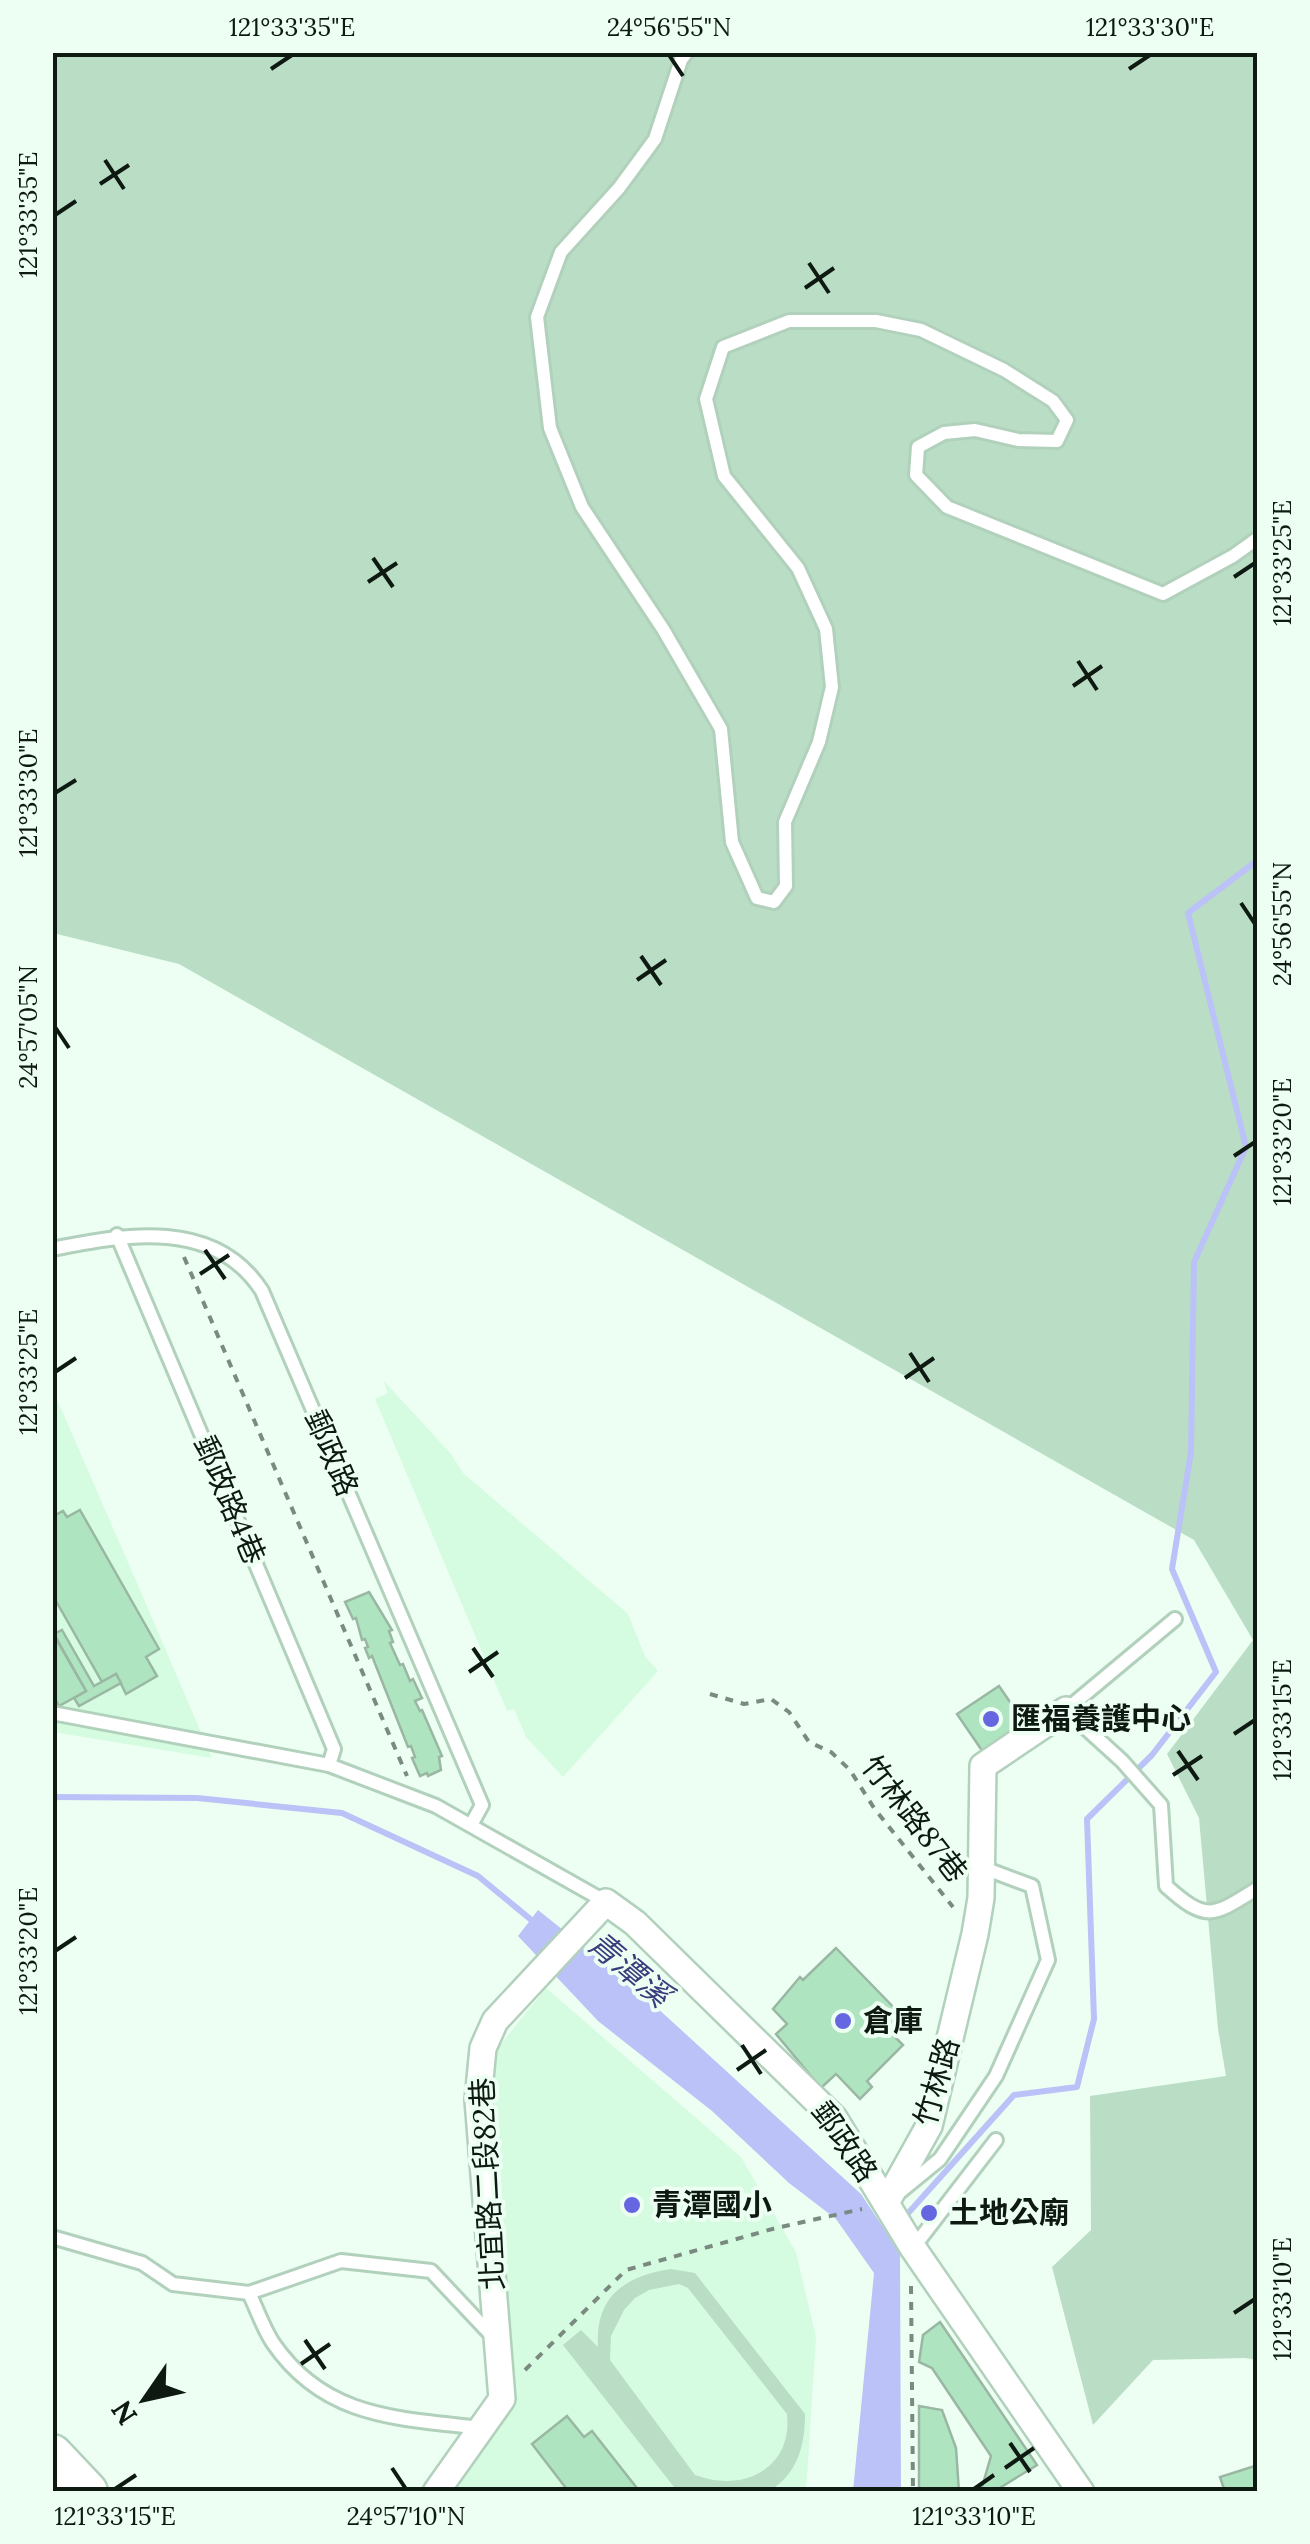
<svg xmlns="http://www.w3.org/2000/svg" width="1310" height="2544" font-family="Lora,'Noto Sans TC',serif">
<style>
.built{fill:#d5fce1}
.green{fill:#baddc5;fill-rule:evenodd}
.water{fill:#bbc2f7}
.lines{fill:none;stroke-linecap:round;stroke-linejoin:round}
.stream{stroke:#bbc2f7;stroke-width:6}
.building{fill:#aee4c0;stroke:#9ab7a3;stroke-width:2.5}
.service-casing{stroke:#b2d1bc;stroke-width:18}
.minor-casing{stroke:#b2d1bc;stroke-width:30}
.primary-casing{stroke:#b2d1bc;stroke-width:45}
.path{stroke:#7b8a80;stroke-width:4;stroke-dasharray:8 8;stroke-linecap:butt}
.service{stroke:#fff;stroke-width:12}
.minor{stroke:#fff;stroke-width:25}
.primary{stroke:#fff;stroke-width:40}
.ticks{fill:none;stroke:#0e1912;stroke-width:4}
.poi-dot{fill:#6667e0;stroke:#ecfff2;stroke-width:4}
.labels{text-anchor:middle;stroke-width:8;stroke-linejoin:round;paint-order:stroke}
.street-label{font-size:30px;fill:#0e1912;stroke:#ecfff2}
.poi-label{font-size:30px;font-weight:bold;fill:#0e1912;stroke:#ecfff2;text-anchor:start}
.water-label{font-size:32px;font-style:italic;fill:#3a3c7b;stroke:#ecfff2}
.neatline{fill:none;stroke:#0e1912;stroke-width:4}
.ticks-label{font-size:25px;text-anchor:middle;fill:#0e1912}
</style>
<rect width="100%" height="100%" fill="#ecfff2"/>
<!-- built -->
<g class="built">
<path d="M383 1380 451 1454 463 1473 628 1614 645 1656 658 1671 563 1777 526 1737 514 1709 507 1711 375 1399 388 1393Z"/>
<path d="M52 1388 137 1583 212 1758 53 1732Z"/>
<path d="M546 1988 741 2157 796 2252 816 2337 806 2491 446 2492 516 2396 505 2344 488 2101 496 2050Z"/>
</g>
<!-- green -->
<g class="green">
<path d="M53 53H1257V2360L1245 2358 1153 2360 1093 2425 1052 2267 1091 2230 1090 2096 1226 2076 1218 2029 1199 1818 1167 1754 1253 1640 1194 1540 179 964 53 933Z"/>
<path d="M671 2269 695 2273 805 2414C805 2445 798 2474 769 2491H677L563 2345 581 2330 598 2347C595 2298 623 2276 671 2269ZM679 2284 688 2288 787 2414C793 2469 742 2493 695 2475L610 2360 611 2336 624 2310 635 2298 649 2290Z"/>
</g>
<!-- water -->
<path class="water" d="M538 1910 632 1985 861 2194 900 2253 901 2491H853L874 2273 836 2219 789 2183 712 2111 598 2021 518 1936Z"/>
<g class="lines">
<!-- stream -->
<g class="stream">
<path d="M52 1797 197 1798 342 1813 478 1876 535 1923"/>
<path d="M902 2220 1014 2095 1077 2087 1094 2019 1087 1819 1152 1755 1216 1672 1172 1569 1191 1452 1194 1262 1246 1147 1188 913 1258 860"/>
</g>
</g>
<!-- building -->
<g class="building">
<path d="M80 1510 159 1649 146 1657 157 1676 126 1694 116 1674 102 1682 52 1594V1517L63 1511 67 1517Z"/>
<path d="M369 1592 392 1630 389 1631 393 1642 390 1643 400 1665 403 1664 410 1681 413 1679 422 1698 415 1701 420 1711 422 1710 442 1756 439 1757 441 1770 428 1776 427 1773 420 1776 412 1758 415 1757 411 1746 408 1747 372 1656 369 1658 365 1648 368 1647 365 1639 362 1640 356 1618 353 1619 345 1602Z"/>
<path d="M62 1630 94 1686 116 1674 121 1683 79 1706 74 1698 86 1691 54 1634Z"/>
<path d="M52 1632 86 1691 59 1706 52 1694Z"/>
<path d="M999 1686 1025 1724 983 1752 957 1714Z"/>
<path d="M836 1948 902 2016 898 2019 903 2023 892 2034 903 2045 867 2081 872 2087 860 2099 836 2074 821 2088 776 2034 787 2024 773 2009 800 1977 803 1980Z"/>
<path d="M940 2322 1037 2465 993 2492H985L982 2487 991 2456 932 2368 919 2362 923 2335Z"/>
<path d="M919 2406 942 2410 956 2448 959 2492H919Z"/>
<path d="M567 2416 584 2437 592 2431 640 2492H569L532 2444Z"/>
<path d="M1258 2465V2492H1225L1220 2477Z"/>
</g>
<g class="lines">
<!-- service casing -->
<g class="service-casing">
<g id="service">
<path d="M687 52 681 60 655 139 619 188 561 252 537 317 550 428 582 507 663 629 721 729 732 842 757 898 774 902 786 886 785 822 819 742 832 687 826 629 798 568 724 476 706 399 723 347 789 321H876L921 330 1004 370 1053 401 1067 420 1057 441 1018 440 975 430 944 433 918 447 916 475 947 507 1163 594 1233 556 1258 538"/>
<path d="M117 1235 334 1749 329 1765"/>
<path d="M52 1249C126 1234 215 1218 262 1291L482 1805 471 1825"/>
<path d="M1175 1619 1066 1710 1122 1761 1161 1805 1166 1886C1207 1923 1213 1916 1258 1888"/>
<path d="M52 1713 329 1765 436 1806 606 1902"/>
<path d="M901 2191 940 2159 996 2076 1048 1960 1032 1886 981 1867"/>
<path d="M52 2237 142 2263 173 2284 249 2293C257 2309 263 2328 273 2343 325 2419 399 2418 481 2428"/>
<path d="M913 2248 996 2140"/>
<path d="M249 2293 341 2261 431 2271 495 2339"/>
</g>
</g>
<!-- minor casing -->
<g class="minor-casing">
<g id="minor">
<path d="M886 2203 929 2126 975 1934 981 1898 983 1766 1066 1710"/>
<path d="M436 2492 502 2399 478 2100 483 2048 495 2021 606 1902 635 1923 834 2118 913 2248 1081 2492"/>
</g>
</g>
<!-- primary casing -->
<g class="primary-casing">
<path id="primary" d="M52 2455 87 2492"/>
</g>
<!-- path -->
<g class="path">
<path d="M184 1257 407 1776"/>
<path d="M710 1694 744 1704 771 1699 789 1712 809 1742 831 1752 850 1770 874 1808 953 1907"/>
<path d="M911 2286 913 2492"/>
<path d="M525 2370 626 2270 776 2228 862 2209"/>
</g>
<!-- service -->
<use href="#service" class="service"/>
<!-- minor -->
<use href="#minor" class="minor"/>
<!-- primary -->
<use href="#primary" class="primary"/>
</g>
<!-- ticks -->
<path class="ticks" d="M669 55 683 76M271 69 292 55M1129 69 1150 55M105 160 124 189M100 184 129 165M55 215 76 201M809 263 829 293M805 288 834 268M373 558 393 587M1234 577 1255 563M368 582 397 563M1078 661 1097 690M1073 686 1102 666M55 793 76 780M1241 903 1255 924M641 956 661 985M637 980 666 960M55 1027 69 1048M1234 1156 1255 1142M205 1250 225 1279M200 1274 229 1255M910 1353 929 1382M55 1372 76 1358M905 1378 934 1358M473 1648 493 1677M469 1672 498 1652M1234 1734 1255 1720M1178 1751 1198 1780M1173 1775 1202 1756M55 1951 76 1937M742 2045 761 2074M737 2070 766 2050M1234 2313 1255 2299M305 2340 325 2369M301 2364 330 2344M1010 2443 1030 2472M392 2468 406 2489M1005 2468 1034 2448M115 2489 136 2475M974 2489 994 2475"/>
<!-- markers -->
<g class="poi-dot">
<circle cx="991" cy="1719" r="10"/>
<circle cx="843" cy="2021" r="10"/>
<circle cx="632" cy="2205" r="10"/>
<circle cx="929" cy="2213" r="10"/>
</g>
<g class="labels">
<!-- street labels -->
<g class="street-label">
<text transform="translate(331 1453) rotate(67)" y="10">郵政路</text>
<text transform="translate(229 1500) rotate(67)" y="10">郵政路4巷</text>
<text transform="translate(914 1819) rotate(52)" y="10">竹林路87巷</text>
<text transform="translate(937 2082) rotate(-74)" y="10">竹林路</text>
<text transform="translate(844 2142) rotate(55)" y="10">郵政路</text>
<text transform="translate(488 2184) rotate(-93)" y="10">北宜路二段82巷</text>
</g>
<!-- poi labels -->
<g class="poi-label">
<text x="1011" y="1729">匯福養護中心</text>
<text x="863" y="2031">倉庫</text>
<text x="652" y="2215">青潭國小</text>
<text x="949" y="2223">土地公廟</text>
</g>
<!-- water labels -->
<g class="water-label">
<text transform="translate(629 1969) rotate(40)" y="11">青潭溪</text>
</g>
</g>
<!-- border -->
<rect width="1310" height="2544" fill="none" stroke="#ecfff2" stroke-width="110"/>
<!-- north arrow -->
<g transform="translate(145 2399) rotate(236)" stroke="#ecfff2" stroke-width="8" paint-order="stroke">
<path d="M0-8L18 38L0 25L-18 38Z" fill="#0e1912"/>
<text y="-15" font-size="28" font-weight="bold" text-anchor="middle" fill="#0e1912">N</text>
</g>
<rect x="55" y="55" width="1200" height="2434" class="neatline"/>
<g class="ticks-label">
<text x="292" y="36">121°33'35"E</text>
<text x="669" y="36">24°56'55"N</text>
<text x="1150" y="36">121°33'30"E</text>
<text transform="translate(28 215) rotate(-90)" y="9">121°33'35"E</text>
<text transform="translate(1282 563) rotate(-90)" y="9">121°33'25"E</text>
<text transform="translate(28 793) rotate(-90)" y="9">121°33'30"E</text>
<text transform="translate(1282 924) rotate(-90)" y="9">24°56'55"N</text>
<text transform="translate(28 1027) rotate(-90)" y="9">24°57'05"N</text>
<text transform="translate(1282 1142) rotate(-90)" y="9">121°33'20"E</text>
<text transform="translate(28 1372) rotate(-90)" y="9">121°33'25"E</text>
<text transform="translate(1282 1720) rotate(-90)" y="9">121°33'15"E</text>
<text transform="translate(28 1951) rotate(-90)" y="9">121°33'20"E</text>
<text transform="translate(1282 2299) rotate(-90)" y="9">121°33'10"E</text>
<text x="115" y="2525">121°33'15"E</text>
<text x="406" y="2525">24°57'10"N</text>
<text x="974" y="2525">121°33'10"E</text>
</g>
</svg>
